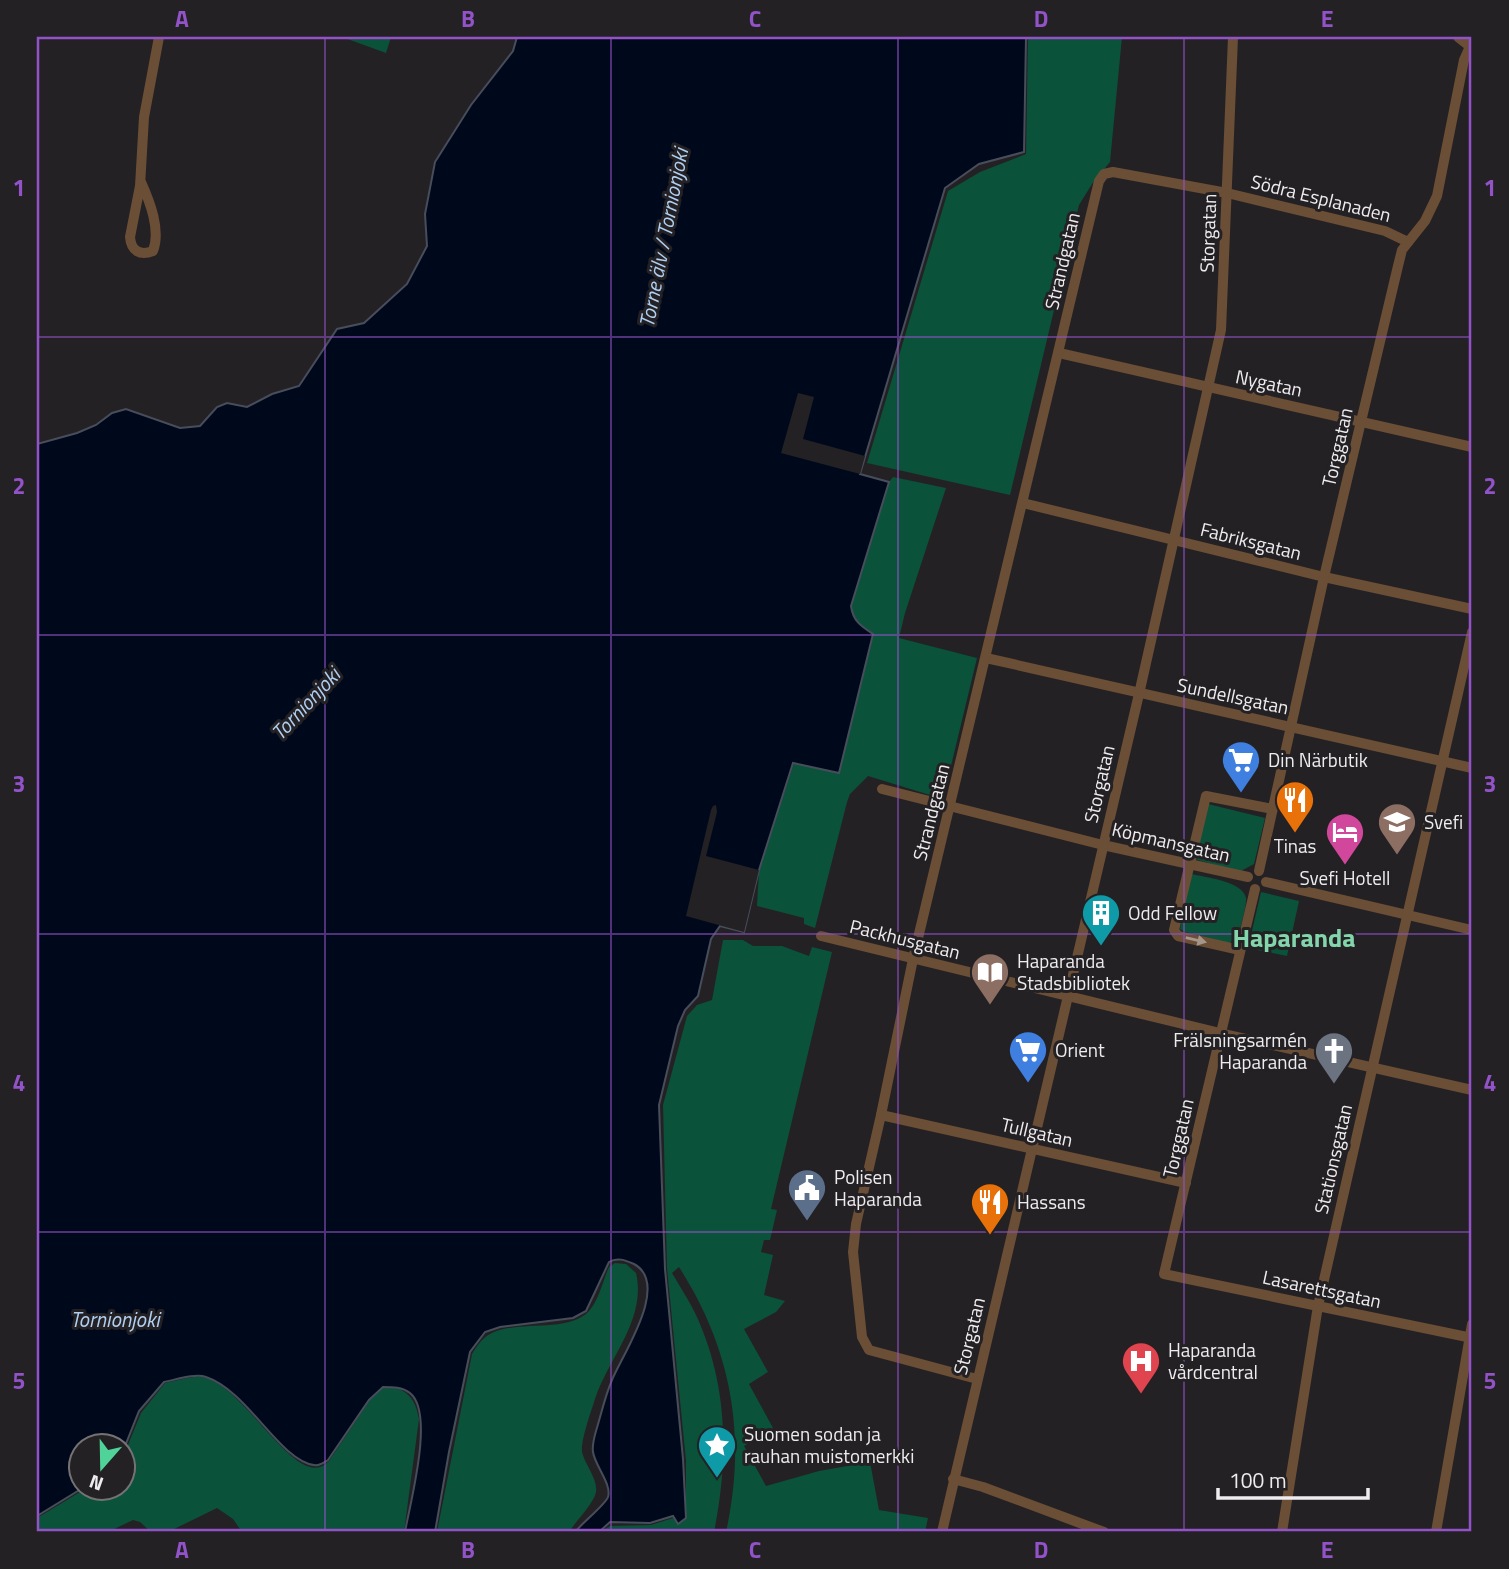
<svg xmlns="http://www.w3.org/2000/svg" width="1509" height="1569" font-family="'Titillium Web',sans-serif">
<style>
.green{fill:#0a523a}
.water{fill:#00091c;stroke:#474d5b;stroke-width:2}
.pier{fill:#242124}
.lines{fill:none;stroke-linecap:round;stroke-linejoin:round}
.street{stroke:#6b4e36;stroke-width:10}
.oneway{fill:#a69589}
.grid{fill:none;stroke:#9252c8;stroke-width:2;stroke-opacity:0.55}
.labels{text-anchor:middle;stroke-width:6;stroke-linejoin:round;paint-order:stroke}
.street-label{font-size:19px;fill:#eeecee;stroke:#242124}
.poi-label{font-size:19px;fill:#eeecee;stroke:#242124;text-anchor:start}
.water-label{font-size:21px;font-style:italic;fill:#b0cff2;stroke:#242124}
.district-label{font-size:26px;font-weight:bold;fill:#83d5ab;stroke:#242124}
.neatline{fill:none;stroke:#9252c8;stroke-width:2.5}
.grid-label{font-size:23px;text-anchor:middle;font-weight:bold;fill:#9252c8}
</style>
<rect width="100%" height="100%" fill="#242124"/>
<!-- green -->
<g class="green">
<path d="M342 37H391L386 53Z"/>
<path d="M1028 37H1122L1110 162 1092 184 1079 205 1010 495 867 463 948 191 980 172 1026 154Z"/>
<path d="M893 477 946 488 905 613 899 638 977 658 943 799 868 776 850 794 847 802 815 928 804 924V918L757 906 759 870 794 763 839 773 873 635C861 626 853 621 851 606L889 482Z"/>
<path d="M1208 804 1265 818 1254 864 1239 872 1195 859Z"/>
<path d="M1191 874C1204 877 1243 881 1246 898 1247 906 1240 928 1238 937L1229 943 1185 932 1180 929Z"/>
<path d="M1261 892 1299 901 1287 956 1248 948Z"/>
<path d="M723 940H743L753 946H782L809 956 812 947 832 952 771 1209 777 1210 770 1240H764L761 1252 773 1255 764 1295 785 1301 776 1312 744 1329 768 1372 749 1384 773 1428 744 1446 766 1486 819 1471 870 1462 879 1510 928 1518 925 1532H726C747 1436 732 1350 679 1267L672 1273C680 1287 689 1300 696 1315 728 1384 729 1458 714 1532H600L610 1526 651 1525 673 1518 678 1524 686 1517V1461L667 1268 663 1105 687 1016 697 1005 712 1000Z"/>
<path d="M413 1261 421 1419C418 1403 411 1387 392 1387 410 1391 416 1402 419 1419L404 1532H242L233 1519 217 1508 168 1532H151L140 1522 133 1520 108 1532H37V1518L85 1489 122 1488 123 1457 141 1413 165 1383C176 1381 191 1376 202 1377 240 1382 289 1477 320 1467 324 1466 326 1463 329 1461L370 1400 384 1387 369 1400 328 1460C328 1460 319 1465 319 1466 299 1471 259 1419 247 1405Z"/>
<path d="M615 1263 626 1264 636 1273C647 1319 608 1359 595 1399 591 1412 581 1439 582 1452 585 1465 598 1479 596 1492 594 1503 576 1521 569 1532H437L472 1354C477 1346 482 1338 490 1334 517 1319 568 1334 589 1311 599 1300 603 1280 609 1267Z"/>
</g>
<!-- water -->
<path class="water" d="M517 37H1026L1024 152 979 164 945 188 860 474 889 482 851 606C853 621 861 626 873 634L839 773 793 763 759 870 744 932 720 926 711 939 698 996 685 1010 678 1026 659 1105 665 1269 683 1459 686 1518 678 1524 673 1516 650 1523 610 1522 599 1532H575C581 1524 606 1504 608 1497 612 1484 595 1466 593 1452 592 1446 594 1438 596 1431 601 1415 605 1396 612 1380 622 1355 671 1284 634 1264 625 1260 617 1257 609 1262L586 1311 573 1318 500 1327 485 1332 470 1352 449 1452 435 1532H405C410 1503 435 1413 410 1393 402 1387 393 1387 383 1387L369 1400 328 1460C323 1463 320 1466 314 1465 279 1460 248 1391 206 1377 195 1373 175 1380 164 1382L139 1411 123 1451 122 1446H80L81 1489 37 1516V444L77 433 96 425 112 413 126 409 180 428 200 426 217 407 227 403 247 407 272 394 299 386 337 329 364 323 407 284 427 246 425 214 435 162 471 105 513 51Z"/>
<!-- pier -->
<g class="pier">
<path d="M798 393 814 397 803 439 865 456 860 474 781 453Z"/>
<path d="M716 805 717 812 706 856 759 870 744 932 686 916 711 810 713 806Z"/>
</g>
<g class="lines">
<!-- street -->
<g class="street">
<path d="M1458 37 1472 48"/>
<path d="M141 182C150 202 161 230 153 251 140 256 131 251 130 237L140 186 144 117 159 37"/>
<path d="M1059 353 1472 447"/>
<path d="M1023 503 1324 577 1472 609"/>
<path d="M986 658 1472 768"/>
<path d="M882 789 1103 845 1248 877"/>
<path d="M1259 871 1324 577 1398 266 1402 250 1425 221 1437 196 1464 60 1472 42"/>
<path d="M1266 882 1472 930"/>
<path d="M1255 889 1164 1274 1472 1338"/>
<path d="M821 936 1220 1033 1472 1090"/>
<path d="M1240 950 1178 936 1174 930 1206 796 1273 809"/>
<path d="M881 1115 1186 1183"/>
<path d="M977 1379 869 1350 862 1337 853 1252 856 1224 881 1115 913 959 1099 181 1104 174 1113 172 1227 193 1385 231 1408 242"/>
<path d="M953 1479 983 1487 1104 1532"/>
<path d="M942 1532 1139 694 1221 330 1233 37"/>
<path d="M1282 1532 1318 1306 1472 632"/>
<path d="M1436 1532 1472 1324"/>
</g>
</g>
<!-- one-way arrows -->
<defs><path id="oneway-solid" d="M-6-.8H1V-3.2L6.5 0L1 3.2V.8H-6Z" transform="scale(1.75)"/></defs>
<use class="oneway" href="#oneway-solid" transform="translate(1196 940) rotate(13)"/>
<!-- grid -->
<path class="grid" d="M325 37V1532M611 37V1532M898 37V1532M1184 37V1532M37 337H1472M37 635H1472M37 934H1472M37 1232H1472"/>
<!-- icons -->
<defs>
<g id="supermarket-pin" transform="scale(2.0125)"><path d="M0 17L-7.5 6A9.5 9.5 0 1 1 7.5 6Z" fill="#3f7fe0" stroke="#242124"/><path d="M-6-5.5h2.5l.6 2H6L4.5 2H-2.5L-4.4-4H-6ZM-1.5 3.2a1.3 1.3 0 1 0 .1 0ZM3 3.2a1.3 1.3 0 1 0 .1 0Z" fill="#fff"/></g>
<g id="restaurant-pin" transform="scale(2.0125)"><path d="M0 17L-7.5 6A9.5 9.5 0 1 1 7.5 6Z" fill="#e8710a" stroke="#242124"/><path d="M-5-6h1v4h1v-4h1v4h1v-4h1v5L-1.5 .5V6h-2V.5L-5-1ZM5-6V6H3V1.5H1.5Q1.5-4 5-6Z" fill="#fff"/></g>
<g id="school-pin" transform="scale(2.0125)"><path d="M0 17L-7.5 6A9.5 9.5 0 1 1 7.5 6Z" fill="#8d6e63" stroke="#242124"/><path d="M0-5L7-2L0 1L-7-2ZM-4 1L0 2.5L4 1V4Q0 6-4 4Z" fill="#fff"/></g>
<g id="hotel-pin" transform="scale(2.0125)"><path d="M0 17L-7.5 6A9.5 9.5 0 1 1 7.5 6Z" fill="#d1479c" stroke="#242124"/><path d="M-6-4.5h1.5V1H6V5H4.5V3h-9V5H-6ZM-4 0a1.8 1.8 0 1 1 3.6 0ZM.5 0V-2.5h3Q6-2.5 6 0Z" fill="#fff"/></g>
<g id="building-pin" transform="scale(2.0125)"><path d="M0 17L-7.5 6A9.5 9.5 0 1 1 7.5 6Z" fill="#0f9aa8" stroke="#242124"/><path d="M-4-6H4V6H1V3H-1V6H-4ZM-2.5-4.3h1.7v1.8h-1.7ZM.8-4.3h1.7v1.8H.8ZM-2.5-1h1.7V.8h-1.7ZM.8-1h1.7V.8H.8Z" fill="#fff"/></g>
<g id="library-pin" transform="scale(2.0125)"><path d="M0 17L-7.5 6A9.5 9.5 0 1 1 7.5 6Z" fill="#8d6e63" stroke="#242124"/><path d="M-6-4Q-3-5.5-.7-3.5V5Q-3 3-6 4ZM6-4Q3-5.5 .7-3.5V5Q3 3 6 4Z" fill="#fff"/></g>
<g id="church-pin" transform="scale(2.0125)"><path d="M0 17L-7.5 6A9.5 9.5 0 1 1 7.5 6Z" fill="#6b7280" stroke="#242124"/><path d="M-1.2-6h2.4v3.5h3.3v2.4h-3.3V6h-2.4V-.1h-3.3v-2.4h3.3Z" fill="#fff"/></g>
<g id="civic-pin" transform="scale(2.0125)"><path d="M0 17L-7.5 6A9.5 9.5 0 1 1 7.5 6Z" fill="#5c6f8a" stroke="#242124"/><path d="M-.6-6.5H3V-4.5H.6V-3L4-1V1h2V6H-6V1h2V-1L-.6-3ZM-1.2 2.5V6h2.4V2.5Z" fill="#fff"/></g>
<g id="hospital-pin" transform="scale(2.0125)"><path d="M0 17L-7.5 6A9.5 9.5 0 1 1 7.5 6Z" fill="#e0444e" stroke="#242124"/><path d="M-5-5h3v3.5h4V-5h3V5h-3V1.5h-4V5h-3Z" fill="#fff"/></g>
<g id="sight-pin" transform="scale(2.0125)"><path d="M0 17L-7.5 6A9.5 9.5 0 1 1 7.5 6Z" fill="#0f9aa8" stroke="#242124"/><path d="M0-6L1.8-2.2L6-1.7L2.9 1.2L3.7 5.4L0 3.3L-3.7 5.4L-2.9 1.2L-6-1.7L-1.8-2.2Z" fill="#fff"/></g>
</defs>
<g fill-rule="evenodd">
<use href="#supermarket-pin" x="1241" y="760"/>
<use href="#restaurant-pin" x="1295" y="800"/>
<use href="#school-pin" x="1397" y="822"/>
<use href="#hotel-pin" x="1345" y="832"/>
<use href="#building-pin" x="1101" y="913"/>
<use href="#library-pin" x="990" y="972"/>
<use href="#supermarket-pin" x="1028" y="1050"/>
<use href="#church-pin" x="1334" y="1051"/>
<use href="#civic-pin" x="807" y="1188"/>
<use href="#restaurant-pin" x="990" y="1202"/>
<use href="#hospital-pin" x="1141" y="1361"/>
<use href="#sight-pin" x="717" y="1445"/>
</g>
<g class="labels">
<!-- street labels -->
<g class="street-label">
<text transform="translate(1321 198) rotate(14)" y="7">Södra Esplanaden</text>
<text transform="translate(1208 233) rotate(-88)" y="7">Storgatan</text>
<text transform="translate(1062 261) rotate(-77)" y="7">Strandgatan</text>
<text transform="translate(1269 383) rotate(12)" y="7">Nygatan</text>
<text transform="translate(1337 447) rotate(-77)" y="7">Torggatan</text>
<text transform="translate(1251 541) rotate(14)" y="7">Fabriksgatan</text>
<text transform="translate(1233 696) rotate(12)" y="7">Sundellsgatan</text>
<text transform="translate(1099 784) rotate(-77)" y="7">Storgatan</text>
<text transform="translate(931 812) rotate(-76)" y="7">Strandgatan</text>
<text transform="translate(1171 842) rotate(13)" y="7">Köpmansgatan</text>
<text transform="translate(905 939) rotate(14)" y="7">Packhusgatan</text>
<text transform="translate(1037 1132) rotate(13)" y="7">Tullgatan</text>
<text transform="translate(1178 1138) rotate(-77)" y="7">Torggatan</text>
<text transform="translate(1333 1159) rotate(-77)" y="7">Stationsgatan</text>
<text transform="translate(1322 1289) rotate(12)" y="7">Lasarettsgatan</text>
<text transform="translate(969 1336) rotate(-76)" y="7">Storgatan</text>
</g>
<!-- poi labels -->
<g class="poi-label">
<text x="1268" y="767">Din Närbutik</text>
<text x="1424" y="829">Svefi</text>
<text x="1295" y="853" text-anchor="middle">Tinas</text>
<text x="1345" y="885" text-anchor="middle">Svefi Hotell</text>
<text x="1128" y="920">Odd Fellow</text>
<text x="1017" y="968">Haparanda<tspan x="1017" dy="22">Stadsbibliotek</tspan></text>
<text x="1307" y="1047" text-anchor="end">Frälsningsarmén<tspan x="1307" dy="22">Haparanda</tspan></text>
<text x="1055" y="1057">Orient</text>
<text x="834" y="1184">Polisen<tspan x="834" dy="22">Haparanda</tspan></text>
<text x="1017" y="1209">Hassans</text>
<text x="1168" y="1357">Haparanda<tspan x="1168" dy="22">vårdcentral</tspan></text>
<text x="744" y="1441">Suomen sodan ja<tspan x="744" dy="22">rauhan muistomerkki</tspan></text>
</g>
<!-- water labels -->
<g class="water-label">
<text transform="translate(664 238) rotate(-79)" y="7">Torne älv / Tornionjoki</text>
<text transform="translate(306 704) rotate(-47)" y="7">Tornionjoki</text>
<text x="115" y="1327">Tornionjoki</text>
</g>
<!-- district labels -->
<g class="district-label">
<text x="1294" y="947">Haparanda</text>
</g>
</g>
<!-- border -->
<rect width="1509" height="1569" fill="none" stroke="#242124" stroke-width="77"/>
<!-- north arrow -->
<g transform="translate(102 1467) rotate(200)"><circle r="33" fill="#242124" stroke="#757275" stroke-width="2"/>
<path d="M0-5L12 26L0 18L-12 26Z" fill="#4fd398"/>
<text y="-10" font-size="19" font-weight="bold" text-anchor="middle" fill="#eeecee">N</text>
</g>
<!-- scale -->
<path d="M1218 1488v10h150v-10" fill="none" stroke="#eeecee" stroke-width="3.5"/>
<text x="1229" y="1488" font-size="21" fill="#eeecee" stroke="#242124" stroke-width="5" paint-order="stroke">100 m</text>
<rect x="38" y="38" width="1432" height="1492" class="neatline"/>
<g class="grid-label">
<text x="182" y="27">A</text>
<text x="468" y="27">B</text>
<text x="755" y="27">C</text>
<text x="1041" y="27">D</text>
<text x="1327" y="27">E</text>
<text x="19" y="196">1</text>
<text x="1490" y="196">1</text>
<text x="19" y="494">2</text>
<text x="1490" y="494">2</text>
<text x="19" y="792">3</text>
<text x="1490" y="792">3</text>
<text x="19" y="1091">4</text>
<text x="1490" y="1091">4</text>
<text x="19" y="1389">5</text>
<text x="1490" y="1389">5</text>
<text x="182" y="1558">A</text>
<text x="468" y="1558">B</text>
<text x="755" y="1558">C</text>
<text x="1041" y="1558">D</text>
<text x="1327" y="1558">E</text>
</g>
</svg>
